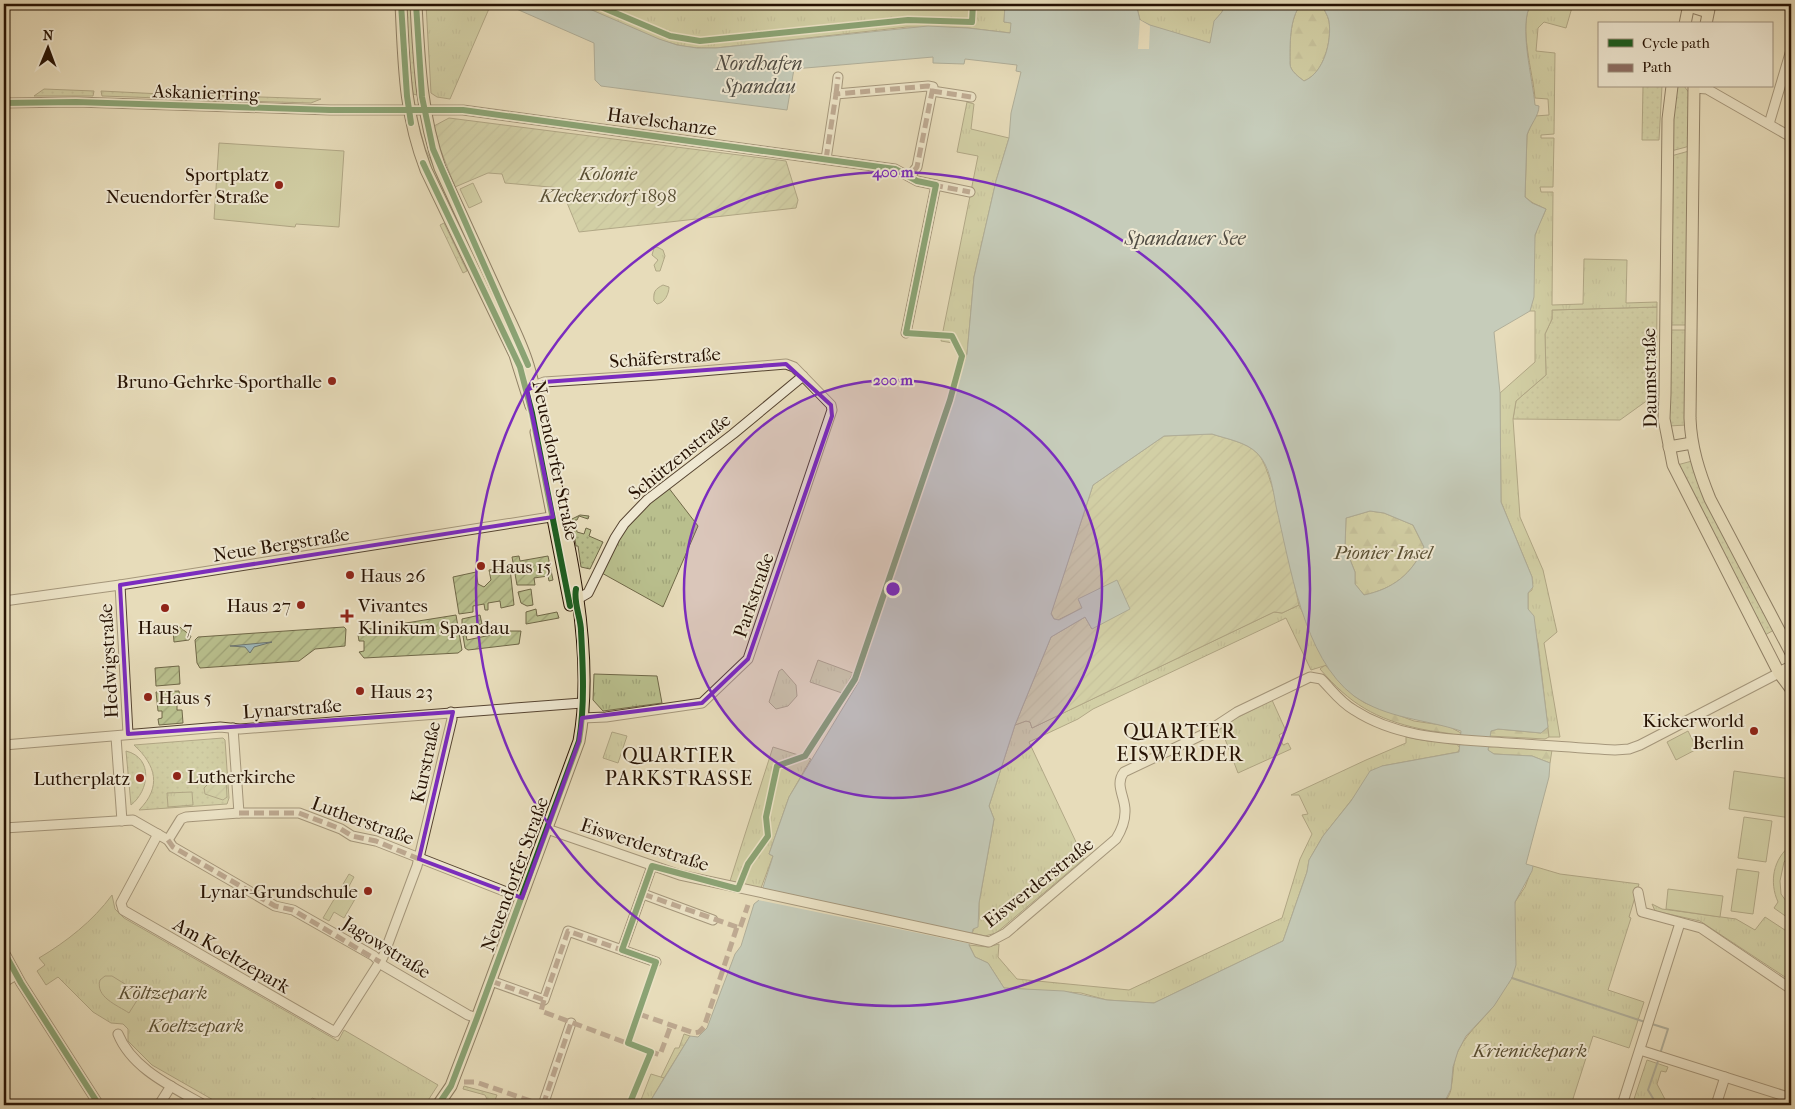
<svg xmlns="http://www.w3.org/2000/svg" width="1795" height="1109" font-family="'IM FELL French Canon',serif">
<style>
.grass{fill:url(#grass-dots);stroke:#706848}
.forest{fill:url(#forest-firs);stroke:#706848}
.park{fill:url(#park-tufts);stroke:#706848}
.garden{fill:url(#garden-furrows);stroke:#706848}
.pitch{fill:#b9bf8d;stroke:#706848}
.water{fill:#9db8bb;stroke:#6d7671;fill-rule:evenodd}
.pier{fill:#e7dcba}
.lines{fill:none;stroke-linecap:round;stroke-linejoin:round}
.stream{stroke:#6d7671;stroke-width:2}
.minor-casing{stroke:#564431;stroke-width:11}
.major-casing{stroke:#261203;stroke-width:13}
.minor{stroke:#efe8d2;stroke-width:9}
.major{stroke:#e7dcba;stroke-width:11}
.quiet{stroke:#8d6e63;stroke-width:5;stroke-dasharray:10 5;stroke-linecap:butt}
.cycleway-casing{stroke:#efe8d2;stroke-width:9}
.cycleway{stroke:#1b5e20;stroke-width:6}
.marked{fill:none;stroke:#7b2cbf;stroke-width:4;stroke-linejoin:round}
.ring{fill:none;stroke:#7b2cbf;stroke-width:2.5}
.poi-dot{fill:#8f2418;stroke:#efe8d2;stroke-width:2}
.labels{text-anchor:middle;stroke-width:4;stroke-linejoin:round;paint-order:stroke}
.street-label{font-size:19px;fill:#261203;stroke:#efe8d2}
.park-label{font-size:19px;font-style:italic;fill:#594f33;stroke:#efe8d2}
.poi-label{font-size:19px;fill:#261203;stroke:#efe8d2;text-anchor:end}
.water-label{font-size:20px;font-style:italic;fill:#504c43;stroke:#efe8d2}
.neighbourhood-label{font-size:20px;letter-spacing:1px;fill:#261203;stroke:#efe8d2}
.centre{fill:#7b2cbf;stroke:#efe8d2;stroke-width:2.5}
.ring-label{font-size:15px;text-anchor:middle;font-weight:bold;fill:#7b2cbf;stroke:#efe8d2;stroke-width:4;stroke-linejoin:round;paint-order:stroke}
</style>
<defs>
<pattern id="grass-dots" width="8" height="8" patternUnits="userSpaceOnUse" patternTransform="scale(1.25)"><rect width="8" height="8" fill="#b9bf8d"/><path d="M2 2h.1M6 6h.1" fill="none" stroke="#9fa378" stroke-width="1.8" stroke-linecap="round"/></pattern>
<pattern id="forest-firs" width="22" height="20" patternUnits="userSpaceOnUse" patternTransform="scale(1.25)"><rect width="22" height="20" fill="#b9bf8d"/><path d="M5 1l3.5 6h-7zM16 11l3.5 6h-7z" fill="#9fa378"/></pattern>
<pattern id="park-tufts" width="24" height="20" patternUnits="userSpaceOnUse" patternTransform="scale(1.25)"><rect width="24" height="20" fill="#b9bf8d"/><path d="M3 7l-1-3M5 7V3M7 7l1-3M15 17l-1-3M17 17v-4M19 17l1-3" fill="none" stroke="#9fa378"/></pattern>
<pattern id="garden-furrows" width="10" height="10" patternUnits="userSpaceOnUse" patternTransform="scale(1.25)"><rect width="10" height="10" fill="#b9bf8d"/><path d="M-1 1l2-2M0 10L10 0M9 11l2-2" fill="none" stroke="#9fa378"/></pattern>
</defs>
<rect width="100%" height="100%" fill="#e7dcba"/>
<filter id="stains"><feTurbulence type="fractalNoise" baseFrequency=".004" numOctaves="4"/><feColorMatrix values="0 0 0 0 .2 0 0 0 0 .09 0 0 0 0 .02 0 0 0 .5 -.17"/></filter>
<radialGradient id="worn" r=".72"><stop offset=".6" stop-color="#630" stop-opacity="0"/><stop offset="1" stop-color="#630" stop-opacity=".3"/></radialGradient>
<!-- grass -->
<g class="grass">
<path d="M404 4H412L417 95 413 94 407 45Z"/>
<path d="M1643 86H1662L1659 140H1642Z"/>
<path d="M1675 86H1684L1690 94V146L1671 151Z"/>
<path d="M44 89 94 91 93 96H34Z"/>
<path d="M101 91 162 94 160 98 102 96Z"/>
<path d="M171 94 321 99 311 103 173 99Z"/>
<path d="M415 126H419L425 148 480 264 477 267 431 172Z"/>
<path d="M1689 151 1687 325H1669L1671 156Z"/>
<path d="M444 223 467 271 463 273 440 225Z"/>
<path d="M1657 307 1656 397H1652L1620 420 1513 419 1516 401 1546 375 1545 334 1552 319V310Z"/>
<path d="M1669 330H1687L1686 425 1669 426Z"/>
<path d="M1692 461 1774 630 1765 635 1677 465Z"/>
<path d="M580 515 589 516 588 519 579 516 577 520H575L577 532 584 534 586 528 591 530 589 536 603 542 590 569 581 567 578 546H576L572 519Z"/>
<path d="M223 738 225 740 229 798 227 804 139 810C162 787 156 765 134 745Z"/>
<path d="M126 751C154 758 149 791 131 805Z"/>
<path d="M464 1086 497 1095 494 1103 488 1101 485 1095 463 1089Z"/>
</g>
<!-- forest -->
<g class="forest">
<path d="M1301 4H1322C1323 9 1328 15 1329 21 1332 41 1324 73 1304 81 1299 77 1290 71 1290 64 1290 45 1289 19 1301 4Z"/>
<path d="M1370 511 1384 513 1413 525 1424 547C1412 574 1393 589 1364 595L1355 584V572L1345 547 1346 518Z"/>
<path d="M1325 665 1353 695 1365 703 1414 721 1448 726 1461 733 1459 736C1448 732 1433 732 1421 729 1375 719 1350 704 1320 669Z"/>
<path d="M1548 727 1549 737 1545 739 1489 736 1491 731 1498 729 1541 733Z"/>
<path d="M1500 746 1552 750 1550 763 1532 756 1494 754 1488 751V747Z"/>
<path d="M684 1034 690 1036 664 1078 661 1077 675 1048H679Z"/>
</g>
<!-- park -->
<g class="park">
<path d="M426 4H491L450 99 437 97 431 93Z"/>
<path d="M578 4H1005L1004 22 1012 23 1011 33 968 28 907 27 716 48C703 48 690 48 678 45 645 38 609 17 578 4Z"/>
<path d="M1136 4H1225L1222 12 1215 21 1210 43 1150 26 1140 20Z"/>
<path d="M1531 4H1573L1566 28 1544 22 1538 28 1536 51 1555 53 1554 134 1541 135V138H1554L1553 187H1540L1541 192H1553L1552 305 1583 304 1584 259 1627 260 1626 303 1657 302V307L1552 310V319L1545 334 1546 375 1516 401 1513 419 1520 517 1543 570 1557 632 1544 643 1560 737H1549L1538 643 1528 609V593L1532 590V577L1501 502 1500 393 1535 362V311H1530C1537 286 1529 260 1535 235 1537 226 1543 218 1546 209L1533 203 1525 197 1527 135 1535 116 1549 115 1548 99 1535 98C1533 73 1518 24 1531 4Z"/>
<path d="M967 102 974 104 971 129 1009 138 996 181 974 277 967 354 959 358 953 343 941 341 978 156 957 152Z"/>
<path d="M657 247 663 250 665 256 660 271H656L654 265 658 260 652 255 654 248Z"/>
<path d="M663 285 669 287C669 293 665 303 657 304L654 301C653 292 655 289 663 285Z"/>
<path d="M668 487 698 526 663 607 600 572 623 530 647 503Z"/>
<path d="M1299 605 1327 665 1311 670 1286 618 1093 709 1078 719 1029 742 1084 859 996 933 985 936 972 933 979 919V903L994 819 989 806 1015 725 1026 721 1030 722 1032 728 1274 612 1282 613Z"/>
<path d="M818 660 853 673 842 693 810 682Z"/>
<path d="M782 669 796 685 797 696 788 706 776 709 769 702 779 671Z"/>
<path d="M594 674 657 676 662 703 603 711 593 700Z"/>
<path d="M1272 700 1286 731 1279 735 1283 745 1288 743 1291 749 1238 773 1225 739 1214 733 1234 719Z"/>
<path d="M612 732 627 736 618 763 603 758Z"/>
<path d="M1406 737 1428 741 1456 743 1460 748 1458 752 1382 766 1357 793 1323 836 1309 860 1307 872 1283 941 1154 1003 1107 1000 1081 993 1004 988 988 963 975 957 969 945 988 947 999 944 998 957 1017 979 1129 990 1282 918 1300 859 1312 834 1302 815 1308 814 1299 795H1291L1366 760 1406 743Z"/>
<path d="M773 747 811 759 789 797 769 854 773 856 761 888 730 881Z"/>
<path d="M192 792 193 805 168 807 167 793Z"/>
<path d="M1533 866 1560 874 1639 884 1629 917 1631 918 1608 990 1644 1002 1629 1048 1593 1036 1571 1105H1443C1446 1100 1451 1094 1451 1088 1454 1074 1452 1062 1459 1049 1469 1029 1489 1016 1499 997L1515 902 1525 887Z"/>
<path d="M112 895 115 909 124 918 338 1041 344 1030 438 1085 425 1105H334L312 1098 308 1105H222L152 1065 128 1041V1029L123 1024 111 1023 93 1012 58 977 46 985 37 971 45 965 39 958C66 942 93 921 112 895Z"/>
<path d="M1652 904 1662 909 1736 919 1755 930 1765 917 1791 934V981L1700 921 1655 911Z"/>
<path d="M1647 1060 1668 1067 1666 1072 1661 1071 1657 1084 1668 1105H1632Z"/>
<path d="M651 1074 664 1078 648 1105H639Z"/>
</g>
<!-- garden -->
<g class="garden">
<path d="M449 118 786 161 798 200 796 208 579 232 561 188 505 183 502 174 488 173 455 187 440 148 434 126Z"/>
<path d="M1212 434C1227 439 1247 442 1258 454 1274 470 1292 577 1299 605L1282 613 1274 612 1032 728 1030 722 1026 721 1015 725 1051 637 1085 617 1092 629 1079 600 1082 608 1058 620 1054 619 1051 613 1093 485 1164 436Z"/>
<path d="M519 556 520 561 548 556 553 580 549 581 548 576 534 578 535 585H517L512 557Z"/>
<path d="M500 568H510L514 605 501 608 500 601 488 603V610H485L484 604 473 606V612L459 614 453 577 476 572 478 584 484 587 491 580 489 570Z"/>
<path d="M531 589 533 605 527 606 521 603 518 592Z"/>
<path d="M536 609 537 616 557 612 559 618 526 624V612Z"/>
<path d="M456 615 462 650 458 653 364 658 359 652 364 651V641H359L358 635 362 630Z"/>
<path d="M480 615 482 624 465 626 462 634V619Z"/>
<path d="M176 624 191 636 189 640 174 642 173 630H176Z"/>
<path d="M344 627 346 629 345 646 315 649 299 661 200 668 197 663 195 640 198 637Z"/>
<path d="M510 631H521L519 644 468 650 465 648 463 636 466 635 467 640Z"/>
<path d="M179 666 180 684 156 686 155 668Z"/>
<path d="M179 691 181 704 177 705V710H182L183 723 159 725 158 719 162 718V711H158L156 692Z"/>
<path d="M214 771 226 778 227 797 223 800 205 794 204 788 210 782Z"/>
</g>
<!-- pitch -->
<g class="pitch">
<path d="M219 143 344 151 339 227 296 224 295 227 214 219Z"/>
<path d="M473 183 482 202 469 208 460 189Z"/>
<path d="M1688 731 1697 749 1676 760 1667 742Z"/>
<path d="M1734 771 1791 779V818L1729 809Z"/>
<path d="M1744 817 1772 821 1766 862 1738 858Z"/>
<path d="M1791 845V854L1784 862 1780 881 1781 894 1791 908V920L1774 908 1778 902C1769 882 1773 859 1791 845Z"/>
<path d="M1737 869 1759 872 1753 914 1731 911Z"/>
<path d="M349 874 354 877 348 888 358 894 344 918 334 912 329 921 323 918Z"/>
<path d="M1668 889 1723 896 1720 917 1666 909Z"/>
<path d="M112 976 141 994 129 1013C117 1005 95 997 100 980L105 976Z"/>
</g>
<!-- water -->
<g class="water">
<path d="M505 4H578L659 39 677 45 697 48H716L928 26 968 28 1010 33 1011 23 1004 22 1005 4H1136L1140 20 1150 25 1210 43 1214 21 1222 12 1225 4H1301C1289 19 1290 45 1290 64 1290 71 1300 78 1304 81 1324 73 1332 41 1329 21 1328 15 1323 9 1322 4H1531C1518 25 1533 80 1535 105L1539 106C1539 116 1530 125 1527 135L1525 197 1532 203 1546 209 1535 235 1534 297 1530 311 1494 332 1500 393 1501 502 1532 577 1533 587 1528 593V609L1534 616 1548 727 1541 733 1498 729 1491 731 1488 750 1494 754 1532 756 1550 763 1549 777 1526 864 1533 866 1532 871 1515 902 1516 965 1512 978 1494 1006 1466 1036 1458 1051 1453 1067 1451 1089 1443 1105H648L690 1036 698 1037 707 1028 735 954 741 946 754 904 759 900 773 856 769 854 789 797 858 683 967 354 974 277 996 181 1009 138 1011 113 1021 72 1016 71 1017 65 965 59 964 64 933 63V57L794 69 787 110 601 86 595 80 594 43ZM1212 434C1227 439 1246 442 1257 453 1270 465 1273 490 1276 506 1290 564 1303 658 1354 696 1387 719 1425 719 1461 731L1459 752 1382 766 1370 771 1351 801 1323 836 1309 860 1307 872 1283 941 1154 1003 1107 1000 1064 991 1004 988 988 963 975 957 969 945 973 929 978 927 979 903 994 819 989 806 1015 725 1051 637 1085 617 1092 629 1130 609 1117 580 1078 599 1082 608 1059 620 1054 619 1051 614 1093 485 1164 436ZM1370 511 1384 513 1413 525 1424 547C1412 574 1393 589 1364 595L1355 584V572L1345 547 1346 518Z"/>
<path d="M272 642 254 647 250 653 245 647 230 646Z"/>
</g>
<!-- pier -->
<g class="pier">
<path d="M1140 20 1150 26 1149 49H1138Z"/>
<path d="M760 889 973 934 971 944 758 900Z"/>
</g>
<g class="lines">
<!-- stream -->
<g class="stream">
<path d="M1512 978 1645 1022"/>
<path d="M1652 1024 1668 1029 1660 1054"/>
<path d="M1657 1105 1648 1090 1659 1058"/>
</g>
<!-- minor casing -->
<g class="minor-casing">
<g id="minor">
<path d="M1694 88 1707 89 1791 137"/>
<path d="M932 91 971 97"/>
<path d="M836 94 838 77"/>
<path d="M4 103 76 102 330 110H463L895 169 917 181 970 192"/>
<path d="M1769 124 1791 50"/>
<path d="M826 159 836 94 928 86 933 87 932 91 917 167 910 176"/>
<path d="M906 333 936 185"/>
<path d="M529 388 544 382 655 375 786 364 794 367 831 405 832 410 748 659 702 703 606 717 582 718"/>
<path d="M120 585 128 734"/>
<path d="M576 600 588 593 615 538 624 524 647 500 733 434 803 376"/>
<path d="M4 601 120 585 557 516"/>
<path d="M233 728 239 813"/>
<path d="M116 737 122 821"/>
<path d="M4 745 220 727 240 729 582 703"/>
<path d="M4 828 133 820 168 840 173 847 275 906 293 910 374 956 384 966 468 1015 477 1018"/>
<path d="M547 829 680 875 989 942 1006 933 1116 839C1121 831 1125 822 1125 812 1126 798 1114 785 1124 772L1202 735 1237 712 1310 677 1321 679C1332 690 1340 702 1354 710 1400 740 1456 739 1508 743 1544 745 1579 748 1615 750L1629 749 1640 745 1779 673"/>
<path d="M158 834 121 903 123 910 335 1032 383 957 417 866 452 719 451 712"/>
<path d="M168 840 181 819 186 817 239 813H299L341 829 352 836 376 841 522 898"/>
<path d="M652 866 622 950 656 962"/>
<path d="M1638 892 1642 912 1701 928 1791 989"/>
<path d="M643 894 713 920"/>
<path d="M4 952 21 983 99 1105"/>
<path d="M491 981 544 1000 568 931 622 950"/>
<path d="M4 982 16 975"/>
<path d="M118 1034C132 1069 173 1087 204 1105"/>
<path d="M1640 1050 1791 1098"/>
<path d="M159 1105 171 1086"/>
<path d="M543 1105 571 1023"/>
<path d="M1622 1105 1680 923"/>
<path d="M1716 1105 1725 1077"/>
</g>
</g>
<!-- major casing -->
<g class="major-casing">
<g id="major">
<path d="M401 4C404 64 404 113 426 170L515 355 531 406"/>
<path d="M416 4C419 60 421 114 440 168 459 210 479 253 498 295 508 318 521 341 528 365 536 390 539 416 546 442 567 531 596 650 579 741L477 1018 451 1086 438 1105"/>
<path d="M1689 6 1708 12"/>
<path d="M1685 24 1689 4"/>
<path d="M1706 24 1710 4"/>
<path d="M1672 86 1668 119 1665 394 1664 419 1673 465 1779 673 1791 689"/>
<path d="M1694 86 1690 418C1691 447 1699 472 1710 499L1791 653"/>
<path d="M536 432 570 605"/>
<path d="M1669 447 1692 443"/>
<path d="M1779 673 1791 667"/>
</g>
</g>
<!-- minor -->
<use href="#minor" class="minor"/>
<!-- major -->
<use href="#major" class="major"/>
<!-- quiet -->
<g class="quiet">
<path d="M932 91 971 97"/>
<path d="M836 94 838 77"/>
<path d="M826 159 836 94 928 86 933 87 917 167 910 176 914 179"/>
<path d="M933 185 970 192"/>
<path d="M239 813H299L341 829 352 836 376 841 419 859"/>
<path d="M168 840 173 847 275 906 293 910 380 962"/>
<path d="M643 894 737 927"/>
<path d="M491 981 544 1000 568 931 622 950"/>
<path d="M544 1000 541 1011 632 1045"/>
<path d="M639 1014 694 1033 699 1032 704 1027 737 927 740 928 748 905"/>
<path d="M649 1051 660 1055 671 1025"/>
<path d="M464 1082H476L542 1105"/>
<path d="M543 1105 571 1023"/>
</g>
<!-- cycleway casing -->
<g class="cycleway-casing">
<g id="cycleway">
<path d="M401 4 407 96 411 123"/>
<path d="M416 4 422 97 433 149 528 365"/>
<path d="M594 4 670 36 700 41 908 20 972 22 973 4"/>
<path d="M4 103 76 102 330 110H463L895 169 917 181 936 185 906 333 952 336 962 356 950 400 855 679 805 756 777 766 766 817 768 836 748 864 738 889 652 866 622 950 656 962 628 1043 651 1052 629 1105"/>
<path d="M423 163 520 367 532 413 570 606"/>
<path d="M4 952 21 983 99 1105"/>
<path d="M438 1105 451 1086 477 1018 579 741C585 705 583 667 581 631 581 618 573 602 576 589"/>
</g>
</g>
<!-- cycleway -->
<use href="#cycleway" class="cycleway"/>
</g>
<!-- marked area -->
<path d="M0 0H1795V1109H0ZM786 364 831 405 832 416 748 659 702 703 582 718 579 741 522 898 419 859 453 712 128 734 120 585 553 517 527 390 544 382Z" fill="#e7dcba" fill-opacity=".55" fill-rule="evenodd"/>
<path class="marked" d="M786 364 831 405 832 416 748 659 702 703 582 718 579 741 522 898 419 859 453 712 128 734 120 585 553 517 527 390 544 382Z"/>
<!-- distance rings -->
<circle cx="893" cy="589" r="209" fill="#7b2cbf" fill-opacity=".12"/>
<g class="ring">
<circle cx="893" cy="589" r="209"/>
<circle cx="893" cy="589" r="417"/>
</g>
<!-- markers -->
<g class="poi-dot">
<circle cx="279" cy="185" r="5"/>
<circle cx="332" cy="381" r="5"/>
<circle cx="481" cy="566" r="5"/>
<circle cx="350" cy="575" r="5"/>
<circle cx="301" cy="605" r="5"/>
<circle cx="165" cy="608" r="5"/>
<path d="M344.5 608.5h5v5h5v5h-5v5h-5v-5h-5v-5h5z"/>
<circle cx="360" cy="691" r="5"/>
<circle cx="148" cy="697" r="5"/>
<circle cx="1754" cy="731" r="5"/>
<circle cx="177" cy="776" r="5"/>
<circle cx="140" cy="778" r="5"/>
<circle cx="368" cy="891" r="5"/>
</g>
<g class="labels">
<!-- street labels -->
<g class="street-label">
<text transform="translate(206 92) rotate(2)" y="7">Askanierring</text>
<text transform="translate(662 121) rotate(8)" y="7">Havelschanze</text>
<text transform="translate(665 357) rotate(-4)" y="7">Schäferstraße</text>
<text transform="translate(1649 378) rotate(-91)" y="7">Daumstraße</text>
<text transform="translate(679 456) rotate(-39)" y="7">Schützenstraße</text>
<text transform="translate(556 460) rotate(78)" y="7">Neuendorfer Straße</text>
<text transform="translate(281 544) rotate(-9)" y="7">Neue Bergstraße</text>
<text transform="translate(753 595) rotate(-71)" y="7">Parkstraße</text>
<text transform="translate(108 661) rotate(-93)" y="7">Hedwigstraße</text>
<text transform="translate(292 708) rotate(-4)" y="7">Lynarstraße</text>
<text transform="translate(425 762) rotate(-78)" y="7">Kurstraße</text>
<text transform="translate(363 820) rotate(20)" y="7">Lutherstraße</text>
<text transform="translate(645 844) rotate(18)" y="7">Eiswerderstraße</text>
<text transform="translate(514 874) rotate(-70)" y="7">Neuendorfer Straße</text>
<text transform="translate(1038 882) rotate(-38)" y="7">Eiswerderstraße</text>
<text transform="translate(387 947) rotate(32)" y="7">Jagowstraße</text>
<text transform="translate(232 955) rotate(30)" y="7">Am Koeltzepark</text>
</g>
<!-- park labels -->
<g class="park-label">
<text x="608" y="180">Kolonie<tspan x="608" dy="22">Kleckersdorf 1898</tspan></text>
<text x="1383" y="559">Pionier Insel</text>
<text x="163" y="999">Költzepark</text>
<text x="196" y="1032">Koeltzepark</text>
<text x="1530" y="1057">Krienickepark</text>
</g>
<!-- poi labels -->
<g class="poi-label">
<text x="269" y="181">Sportplatz<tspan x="269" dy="22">Neuendorfer Straße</tspan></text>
<text x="322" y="388">Bruno-Gehrke-Sporthalle</text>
<text x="491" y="573" text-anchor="start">Haus 15</text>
<text x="360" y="582" text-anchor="start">Haus 26</text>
<text x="291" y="612">Haus 27</text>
<text x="358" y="612" text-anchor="start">Vivantes<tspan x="358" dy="22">Klinikum Spandau</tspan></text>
<text x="165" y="634" text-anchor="middle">Haus 7</text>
<text x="370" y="698" text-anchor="start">Haus 23</text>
<text x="158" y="704" text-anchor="start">Haus 5</text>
<text x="1744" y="727">Kickerworld<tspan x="1744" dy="22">Berlin</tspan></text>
<text x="187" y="783" text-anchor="start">Lutherkirche</text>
<text x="130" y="785">Lutherplatz</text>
<text x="358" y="898">Lynar-Grundschule</text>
</g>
<!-- water labels -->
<g class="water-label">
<text x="759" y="70">Nordhafen<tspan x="759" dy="23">Spandau</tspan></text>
<text x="1185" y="245">Spandauer See</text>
</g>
<!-- neighbourhood labels -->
<g class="neighbourhood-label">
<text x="1180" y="738">QUARTIER<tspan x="1180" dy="23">EISWERDER</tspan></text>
<text x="679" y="762">QUARTIER<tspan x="679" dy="23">PARKSTRASSE</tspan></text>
</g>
</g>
<circle cx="893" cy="589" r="8" class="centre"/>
<g class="ring-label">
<text x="893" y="177">400 m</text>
<text x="893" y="385">200 m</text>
</g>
<!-- margin -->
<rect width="1795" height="1109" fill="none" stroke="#e7dcba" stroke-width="20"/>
<rect x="5" y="5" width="1785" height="1099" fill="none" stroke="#261203" stroke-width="2.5"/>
<rect x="10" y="10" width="1775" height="1089" fill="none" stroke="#261203"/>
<!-- legend -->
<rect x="1598" y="22" width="175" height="65" fill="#efe8d2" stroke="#9f927f"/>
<rect x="1608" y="39" width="25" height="8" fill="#1b5e20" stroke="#9f927f"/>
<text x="1642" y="48" font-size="15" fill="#261203">Cycle path</text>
<rect x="1608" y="64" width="25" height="8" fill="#8d6e63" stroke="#9f927f"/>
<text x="1642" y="72" font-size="15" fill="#261203">Path</text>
<!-- north arrow -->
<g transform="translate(48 48) rotate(1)" stroke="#efe8d2" stroke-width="4" paint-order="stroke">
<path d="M0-4L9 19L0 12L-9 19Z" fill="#261203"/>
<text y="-8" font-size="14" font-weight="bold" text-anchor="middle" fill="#261203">N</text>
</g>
<rect width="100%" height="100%" filter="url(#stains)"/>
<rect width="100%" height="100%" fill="url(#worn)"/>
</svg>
